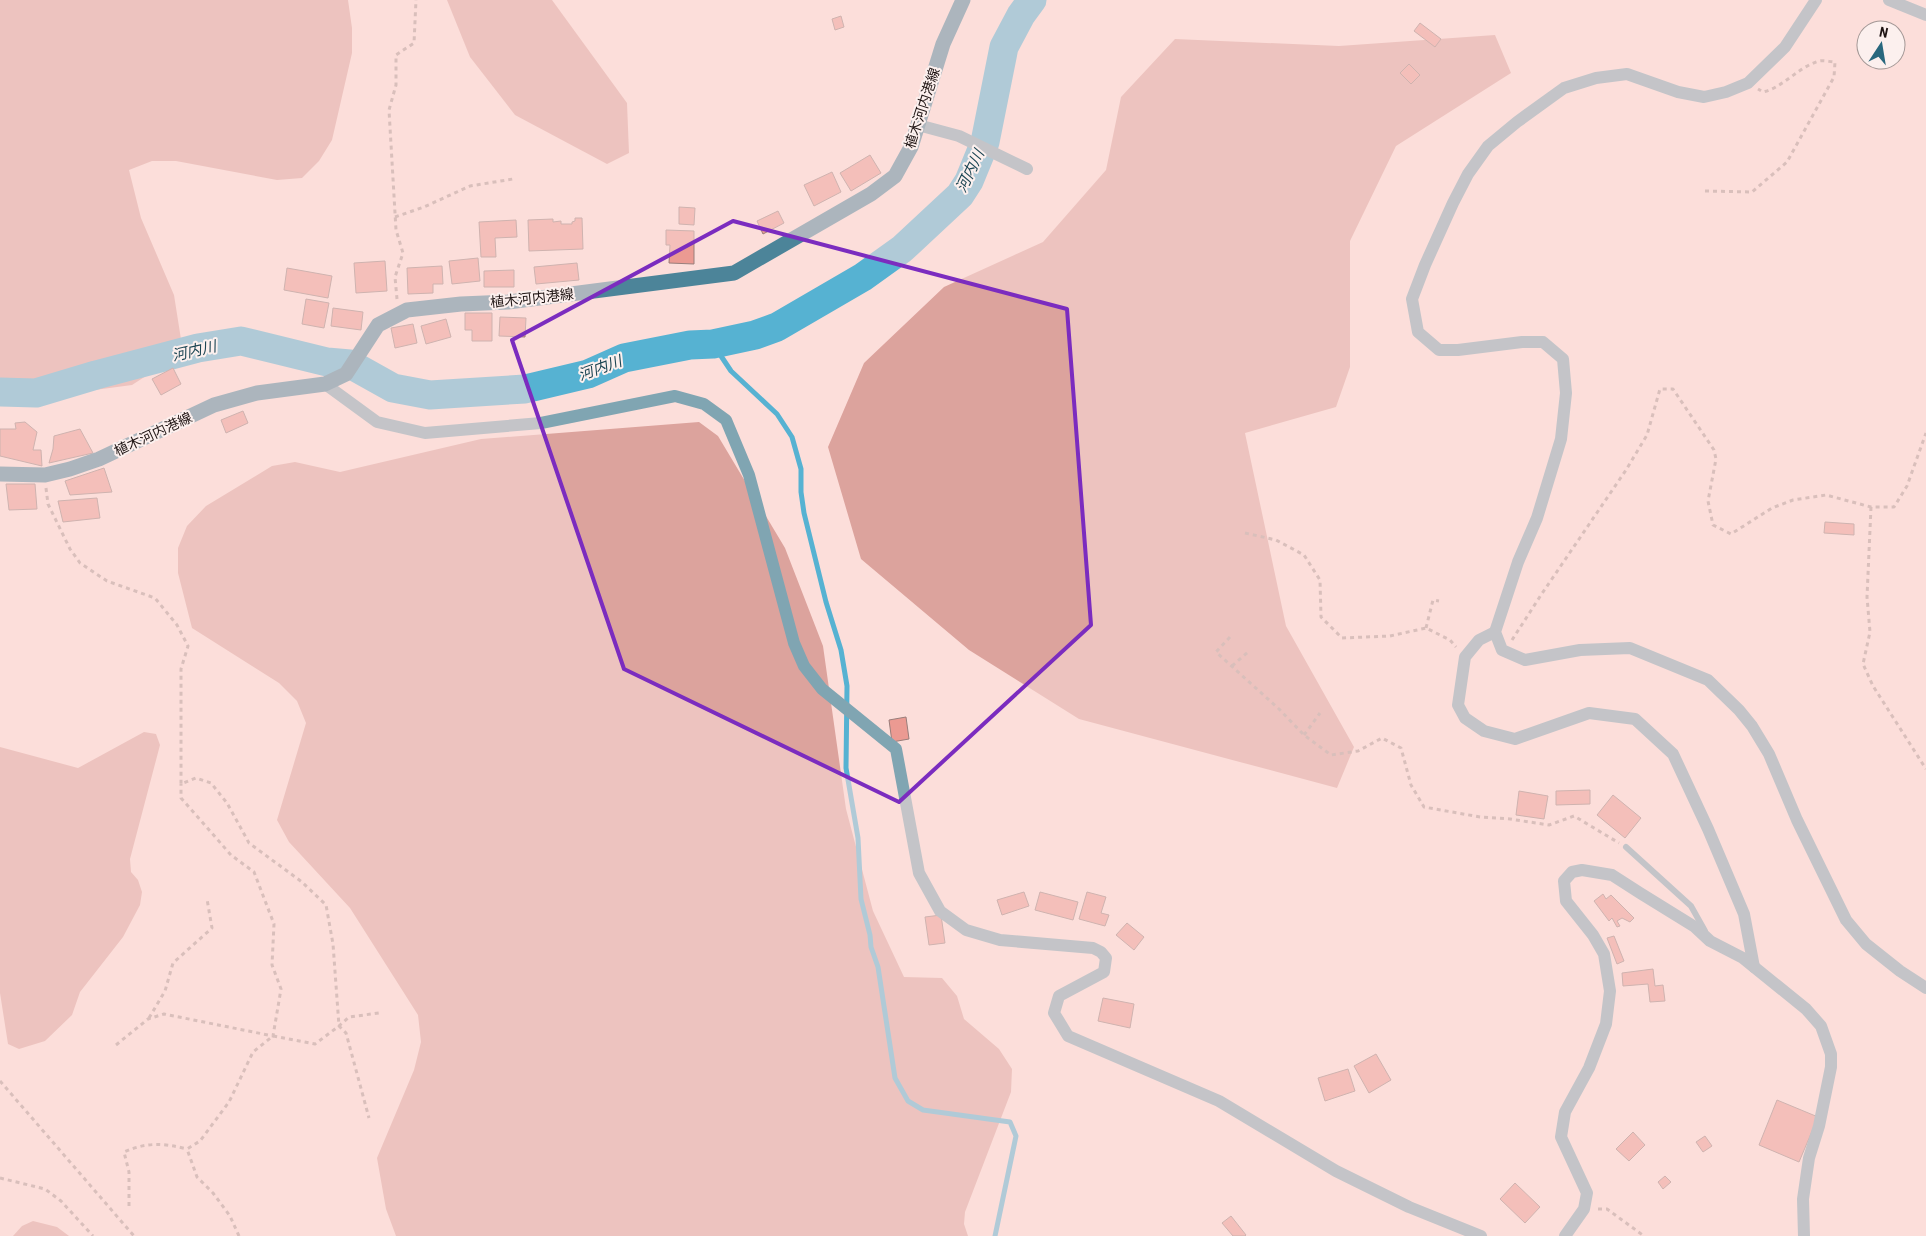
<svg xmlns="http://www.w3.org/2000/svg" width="1926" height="1236" font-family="'Roboto Condensed','Noto Sans JP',sans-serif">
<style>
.green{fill:#dca39d}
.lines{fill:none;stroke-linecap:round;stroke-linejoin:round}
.stream{stroke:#56b2d2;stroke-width:5}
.river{stroke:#56b2d2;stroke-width:29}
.building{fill:#eb9a92;stroke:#997e7b}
.path{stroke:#b09996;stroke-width:3;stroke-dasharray:4 4;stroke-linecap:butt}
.service{stroke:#80a5b2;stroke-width:6}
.minor{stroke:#80a5b2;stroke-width:12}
.secondary{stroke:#4c8499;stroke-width:15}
.marked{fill:none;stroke:#7b2cbf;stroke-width:4;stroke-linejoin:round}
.labels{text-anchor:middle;stroke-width:4;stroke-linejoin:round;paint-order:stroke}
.street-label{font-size:14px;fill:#1e1413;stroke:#fcf0ee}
.water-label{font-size:15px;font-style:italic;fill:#1c4553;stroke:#fcf0ee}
</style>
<rect width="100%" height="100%" fill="#fcdeda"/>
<!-- green -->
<g class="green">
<path d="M0 0H348L352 28V53L332 140 319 161 302 178 277 180 176 161H152L129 170 141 218 174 295 183 352 132 385 57 395 0 397Z"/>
<path d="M447 0H552L627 103 629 153 607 164 515 115 470 57Z"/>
<path d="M1495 35 1511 73 1396 146 1350 241V367L1336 407 1245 433 1286 626 1354 747 1337 788 1079 719 969 650 861 559 828 447 864 363 944 287 1043 242 1106 170 1121 97 1175 39 1339 46Z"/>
<path d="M699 422 718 436 785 548 823 646 846 809 873 911 904 977 942 978 957 996 964 1019 999 1049 1012 1069 1011 1092 965 1212 964 1224 968 1236H396L386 1209 377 1158 414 1070 421 1042 418 1015 350 908 289 842 277 820 306 723 297 701 279 683 192 628 178 573V548L187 526 206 506 272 466 295 462 340 472 481 439Z"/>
<path d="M144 732 156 734 160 745 130 859 131 872 138 880 142 892 140 905 123 937 80 992 72 1015 45 1041 19 1049 8 1044 0 993V747L78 768Z"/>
<path d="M33 1221 57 1227 69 1236H13L22 1226Z"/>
</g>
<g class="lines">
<!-- stream -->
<path class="stream" d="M713 344 731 371 777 414 792 437 801 469V492L804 513 826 602 841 650 847 686 846 768 858 838 861 899 870 935 871 947 878 967 895 1078 908 1101 923 1110 1010 1122 1016 1136 995 1236"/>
<!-- river -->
<path class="river" d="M0 392 36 393 96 375 198 348 241 341 327 362 350 364 393 388 430 395 525 389 588 374 624 358 690 345 713 344 755 335 777 327 863 277 902 249 960 195 969 181 985 142 1004 47 1021 15 1032 0"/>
</g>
<!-- building -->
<g class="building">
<path d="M841 16 844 27 835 30 832 19Z"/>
<path d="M1420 23 1441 39 1435 47 1414 31Z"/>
<path d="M1409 64 1420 75 1411 84 1400 73Z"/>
<path d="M870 155 881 173 851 191 840 173Z"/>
<path d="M832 172 841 192 814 206 804 185Z"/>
<path d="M679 207 695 208 694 225 679 224Z"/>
<path d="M778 211 784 223 763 234 757 221Z"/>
<path d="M575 218H582L583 249 529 251 528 220 553 219V222L561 221V224H572V222L575 221Z"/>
<path d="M516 220 517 237 495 238 496 257H481L479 222Z"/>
<path d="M666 230 694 231V264L669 263 670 245H666Z"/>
<path d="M478 258 480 281 452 284 449 261Z"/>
<path d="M385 261 387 291 356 293 354 263Z"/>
<path d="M577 263 579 280 536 284 534 267Z"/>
<path d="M442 266 443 284H433V293L408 294 407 268Z"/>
<path d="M287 268 332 276 328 298 284 290Z"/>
<path d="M514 270V287H484V271Z"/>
<path d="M306 299 329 303 324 328 302 324Z"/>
<path d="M333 308 363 312 361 330 331 326Z"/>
<path d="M465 313H492V341H472V330H465Z"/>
<path d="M500 317 526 318 525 337 499 336Z"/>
<path d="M446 319 451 337 426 344 421 326Z"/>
<path d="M413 324 417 343 395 348 391 328Z"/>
<path d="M173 368 181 384 161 395 152 379Z"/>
<path d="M243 411 248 423 226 433 221 420Z"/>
<path d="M25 422 37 432 33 450H41L42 466 0 456V429H16L15 423Z"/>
<path d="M80 429 93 453 49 463 53 449 54 436Z"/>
<path d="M104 468 112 492 70 495 65 481Z"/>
<path d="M6 484H35L37 509 9 510Z"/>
<path d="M97 498 100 518 63 522 58 501Z"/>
<path d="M1825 522 1854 524V535L1824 533Z"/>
<path d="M906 717 909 739 892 742 889 720Z"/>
<path d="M1590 790V804L1556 805V791Z"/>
<path d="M1519 791 1548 796 1544 819 1516 815Z"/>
<path d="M1613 795 1641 818 1625 838 1597 815Z"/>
<path d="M1024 892 1029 906 1002 915 997 900Z"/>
<path d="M1040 892 1078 902 1073 920 1035 910Z"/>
<path d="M1087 892 1106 897 1101 913 1109 915 1105 926 1079 919Z"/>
<path d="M1603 894 1606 899 1611 895 1634 918 1630 922 1622 918 1617 921 1620 926 1617 927 1612 918 1609 921 1594 901Z"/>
<path d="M941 915 945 943 929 945 925 917Z"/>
<path d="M1127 923 1144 937 1134 950 1116 935Z"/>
<path d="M1614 936 1624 961 1617 964 1607 938Z"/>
<path d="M1653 969 1655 986 1663 985 1665 1001 1650 1002 1648 984 1623 986 1622 973Z"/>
<path d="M1103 998 1134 1004 1130 1028 1098 1021Z"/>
<path d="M1376 1054 1391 1080 1369 1093 1354 1066Z"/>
<path d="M1348 1069 1355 1091 1325 1101 1318 1078Z"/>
<path d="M1777 1100 1818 1117 1799 1162 1759 1145Z"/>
<path d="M1633 1132 1645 1145 1629 1161 1616 1149Z"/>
<path d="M1705 1136 1712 1146 1703 1152 1696 1142Z"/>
<path d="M1665 1176 1671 1182 1663 1189 1658 1182Z"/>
<path d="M1515 1183 1540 1207 1525 1223 1500 1199Z"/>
<path d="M1231 1216 1246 1235 1245 1236H1233L1222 1223Z"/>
</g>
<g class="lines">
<!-- path -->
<g class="path">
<path d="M1705 191 1752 192 1787 162 1834 77 1835 62C1830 62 1824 60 1819 61 1798 67 1784 87 1763 92L1758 89"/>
<path d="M395 217 424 207 470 186 513 179"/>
<path d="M397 299 395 277 403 253 396 230 389 110 396 85V55L414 43 416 0"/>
<path d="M46 488 48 504 70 549 80 563 107 581 155 598 177 625 188 646 181 669V784L196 778 211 783 227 803 249 843 302 882 326 905 333 944 339 1026 346 1033 369 1118"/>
<path d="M1871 507 1867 597 1870 632 1863 664 1873 686 1926 769"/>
<path d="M1245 533 1276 540 1304 555 1320 580 1321 617 1342 638 1390 636 1426 628 1450 640 1456 647"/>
<path d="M1426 628 1433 600 1439 601"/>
<path d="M1230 637 1216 652 1279 709 1304 735 1331 755 1358 751 1382 738 1401 748 1411 785 1424 807 1480 817 1510 819 1549 825 1574 816 1619 843"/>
<path d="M1512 640 1541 595 1626 470 1647 435 1660 389H1673L1714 450 1716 459 1708 501 1713 525 1731 534 1772 508 1793 500 1826 495 1871 507H1894L1907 486 1926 433"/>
<path d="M1232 666 1248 652"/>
<path d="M1304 735 1320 713"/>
<path d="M149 1018 165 991 173 963 212 928 207 899"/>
<path d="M116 1045 148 1019 164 1014 273 1036 281 989 272 965 274 924 254 872 231 855 181 798V784"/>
<path d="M0 1081 134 1236"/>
<path d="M0 1178 45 1189 61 1201 93 1236"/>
<path d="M129 1206V1172L124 1152C147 1142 163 1143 187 1149"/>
<path d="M1598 1209H1607L1644 1236"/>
<path d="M239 1236 230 1216 213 1193 197 1177 187 1149 200 1141 229 1102 253 1052 273 1036 315 1044 339 1026 349 1017 379 1013"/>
</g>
<!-- service -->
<path class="service" d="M1626 847 1691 906 1705 931"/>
<!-- minor -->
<g class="minor">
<path d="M1816 0 1785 47 1748 83 1726 92 1704 97 1678 92 1627 74 1596 78 1564 88 1517 122 1488 146 1468 174 1453 203 1425 265 1412 299 1418 332 1439 350H1458L1522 342H1543L1563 359 1566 393 1561 439 1537 518 1518 562 1495 632 1502 650 1525 660 1580 650 1630 648 1708 680 1739 710 1752 726 1769 754 1797 820 1846 920 1866 944 1900 971 1926 988"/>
<path d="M1889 0 1926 15"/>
<path d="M918 125 959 136 1027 169"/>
<path d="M325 384 377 422 425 433 541 423 675 396 704 404 726 420 749 475 794 643 804 666 822 689 896 749 919 873 940 911 966 930 1000 940 1093 948 1101 952 1106 958 1104 972 1059 996 1054 1013 1068 1036 1219 1101 1336 1171 1409 1207 1481 1236"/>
<path d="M1495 632 1479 640 1465 657 1458 705 1465 718 1484 731 1515 739 1589 713 1635 719 1673 754 1708 829 1744 914 1754 967"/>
<path d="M1565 1236 1584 1209 1587 1193 1561 1137 1565 1112 1589 1068 1606 1024 1610 991 1604 954 1593 935 1566 901 1564 881 1572 872 1582 870 1612 875 1640 893 1695 927 1710 941 1743 958 1806 1009 1821 1026 1831 1054V1067L1819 1126 1809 1158 1803 1199 1804 1236"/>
</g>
<!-- secondary -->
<path class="secondary" d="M0 474 45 475 70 469 99 459 214 405 257 393 325 384 346 374 378 325 407 310 461 304 508 302 734 273 871 194 895 176 911 147 943 44 963 0"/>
</g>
<!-- marked area -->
<path d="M0 0H1926V1236H0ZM733 221 1067 309 1091 625 899 802 624 669 512 340Z" fill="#fcdeda" fill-opacity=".55" fill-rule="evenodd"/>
<path class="marked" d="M733 221 1067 309 1091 625 899 802 624 669 512 340Z"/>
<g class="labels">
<!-- street labels -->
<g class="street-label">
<text transform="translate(922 108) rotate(-72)" y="5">植木河内港線</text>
<text transform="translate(532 298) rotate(-6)" y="5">植木河内港線</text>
<text transform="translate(153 434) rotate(-25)" y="5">植木河内港線</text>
</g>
<!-- water labels -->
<g class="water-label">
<text transform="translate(970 171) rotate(-64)" y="5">河内川</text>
<text transform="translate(194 351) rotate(-13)" y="5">河内川</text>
<text transform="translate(600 368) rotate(-20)" y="5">河内川</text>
</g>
</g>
<!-- north arrow -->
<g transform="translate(1881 45) rotate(12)"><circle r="24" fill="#fcf0ee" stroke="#a39896"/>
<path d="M0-4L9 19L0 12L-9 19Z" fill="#29687e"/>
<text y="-8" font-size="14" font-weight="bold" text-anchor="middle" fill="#1e1413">N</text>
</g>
</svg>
